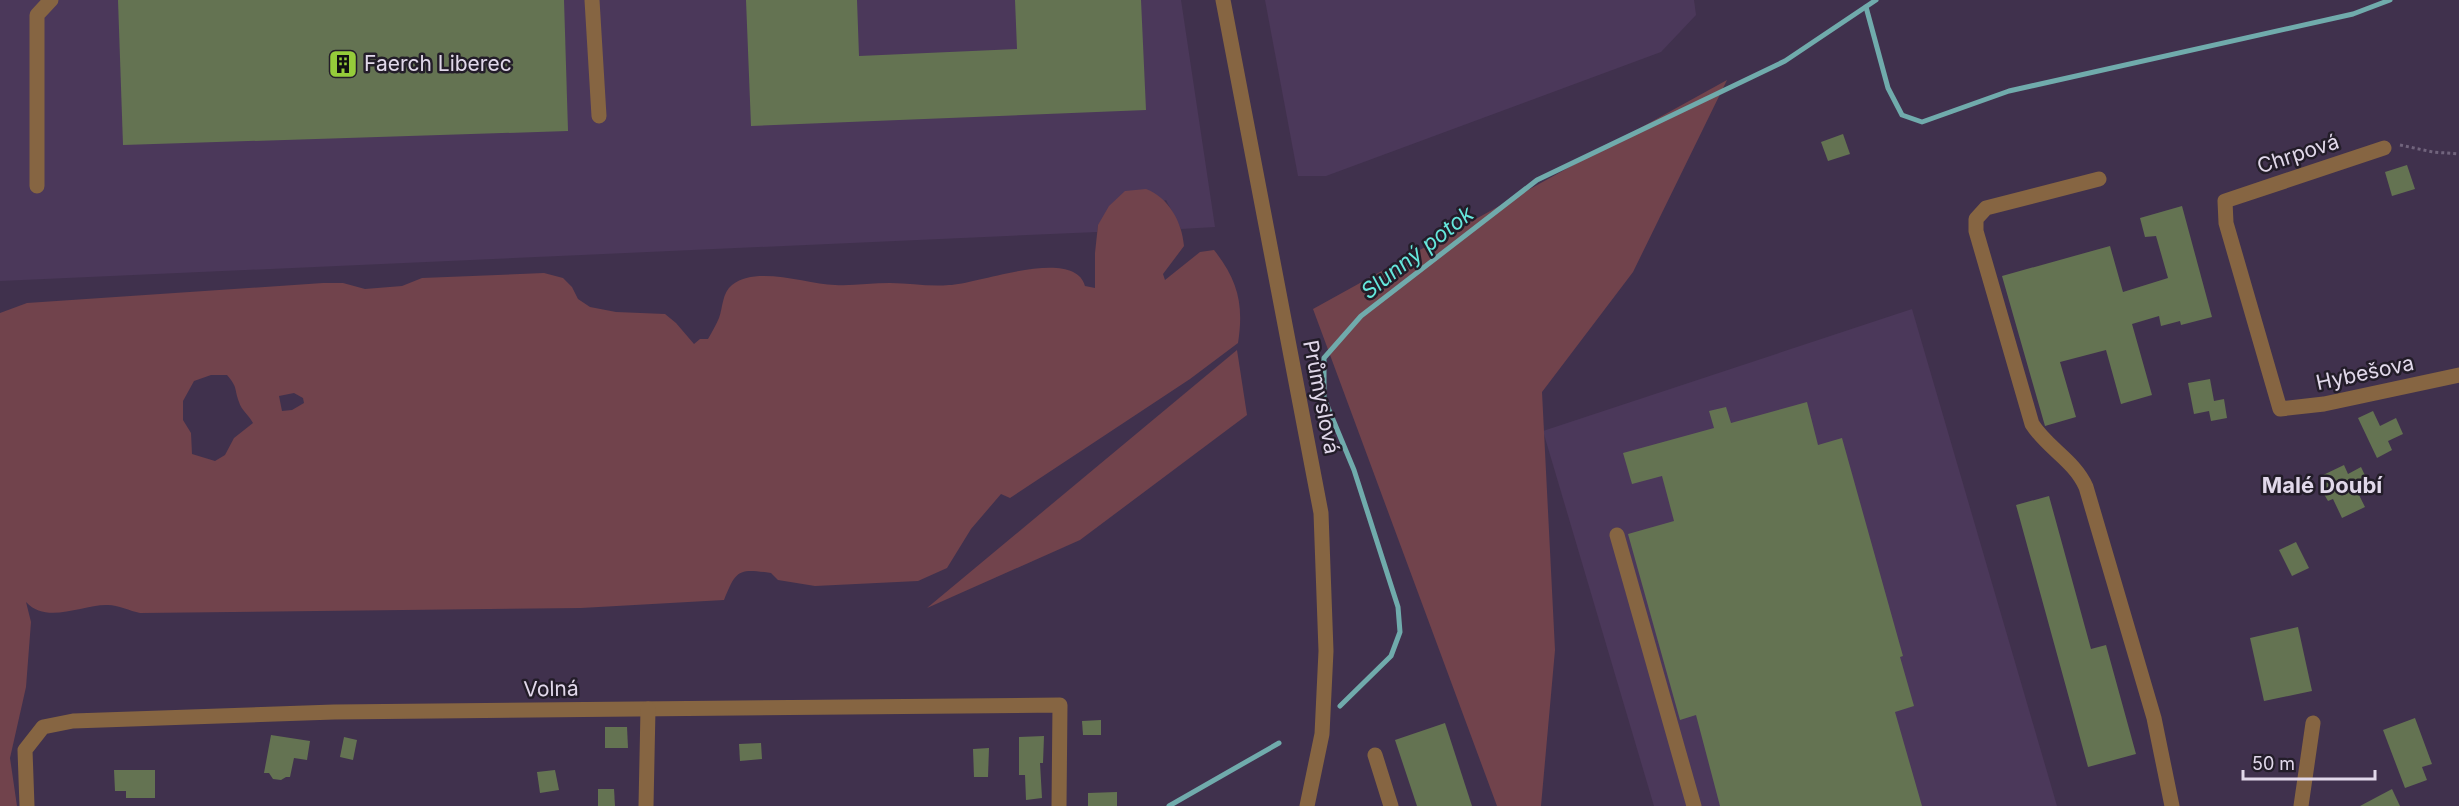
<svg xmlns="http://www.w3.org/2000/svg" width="2459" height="806" font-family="Inter,sans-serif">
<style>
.built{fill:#4b385a}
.green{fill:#71434c;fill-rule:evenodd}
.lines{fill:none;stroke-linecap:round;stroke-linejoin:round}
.stream{stroke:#70abac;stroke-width:5}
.building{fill:#647352}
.path{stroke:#71647d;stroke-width:3;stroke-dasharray:3 3;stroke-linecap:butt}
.minor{stroke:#866542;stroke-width:15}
.labels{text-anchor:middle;stroke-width:5;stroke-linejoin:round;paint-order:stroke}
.poi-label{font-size:21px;fill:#e1d8ea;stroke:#231d29;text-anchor:start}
.street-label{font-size:21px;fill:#e1d8ea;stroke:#231d29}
.water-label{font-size:22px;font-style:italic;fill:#65e7dc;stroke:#231d29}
.neighbourhood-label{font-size:22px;font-weight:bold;fill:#e1d8ea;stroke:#231d29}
</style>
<rect width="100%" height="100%" fill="#40314d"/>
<!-- built -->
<g class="built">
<path d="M0 0H1181L1215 227 1181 229 1166 200 1098 225 1097 232 0 281Z"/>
<path d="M1265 0H1694L1696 15 1661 52 1326 176H1298Z"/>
<path d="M1912 309 2057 806H1654L1543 431Z"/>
</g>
<!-- green -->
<g class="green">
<path d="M1727 80 1633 272 1542 392 1555 650 1541 806H1497L1313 309Z"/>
<path d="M1146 189C1169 198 1182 222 1184 246L1163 274 1165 280 1200 252 1214 250C1238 280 1244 305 1238 343L1190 379 1010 498 1001 494 971 529 947 568 918 581 815 586 778 580 771 573C738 568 736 570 724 600L581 608 140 613C130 611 118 605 108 605 83 604 47 625 26 602L31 622 26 687 10 758 17 806H0V313L27 303 323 283H343L365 289 402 286 422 278 544 273 563 278 572 287 578 299 590 307 616 312 665 314 676 323 694 344 700 339H708C712 332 716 325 719 318 723 307 722 293 732 285 756 265 807 284 835 285 853 286 872 283 890 283 910 283 930 287 949 285 979 284 1074 246 1085 286L1095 288V253L1098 225 1109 206 1125 191ZM211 375H227C238 388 234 388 239 402 241 410 249 415 253 423L234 438 225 455 215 461 192 454 191 433 183 420V401L194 381ZM294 393 303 398 304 403 292 410 282 411 279 396Z"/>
<path d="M1237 350 1247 415 1080 540 927 608Z"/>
</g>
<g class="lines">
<!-- stream -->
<g class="stream">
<path d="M1866 7 1888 88 1902 115 1922 122 2009 91 2353 14 2390 0"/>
<path d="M1340 706 1391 656 1400 632 1398 607 1354 470 1324 398V358L1361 316 1537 180 1785 61 1876 0"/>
<path d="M1169 806 1279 743"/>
</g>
</g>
<!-- building -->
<g class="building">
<path d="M118 0H564L568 131 123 145Z"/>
<path d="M746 0H857L859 56 1017 49 1015 0H1141L1146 110 751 126Z"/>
<path d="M1843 134 1850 154 1828 161 1821 142Z"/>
<path d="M2407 165 2415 189 2392 196 2385 172Z"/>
<path d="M2182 206 2212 317 2181 325 2180 321 2161 326 2159 316 2132 324 2152 395 2121 404 2106 350 2060 362 2076 417 2045 426 2002 276 2110 246 2123 292 2168 278 2156 236 2145 237 2140 218Z"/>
<path d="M2210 379 2214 401 2224 399 2227 418 2211 421 2209 411 2194 414 2188 383Z"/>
<path d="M1807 402 1818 445 1842 438 1903 656 1900 657 1914 706 1895 712 1922 806H1720L1696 715 1680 720 1628 534 1674 521 1662 476 1632 484 1623 453 1714 428 1709 411 1726 407 1731 423Z"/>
<path d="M2373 411 2380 426 2396 418 2403 434 2388 441 2392 450 2377 458 2358 418Z"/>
<path d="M2344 465 2348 474 2361 467 2370 486 2358 493 2365 507 2342 518 2333 499 2328 501 2321 489 2326 487 2321 476Z"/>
<path d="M2049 496 2091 649 2106 645 2136 754 2088 767 2016 505Z"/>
<path d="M2296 542 2309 568 2292 576 2279 550Z"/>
<path d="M2298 627 2312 691 2264 701 2250 638Z"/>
<path d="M2415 718 2432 764 2422 767 2427 780 2405 788 2383 730Z"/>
<path d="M1101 720V735H1083L1082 721Z"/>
<path d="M1445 723 1472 806H1417L1395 740Z"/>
<path d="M605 727H627L628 748H605Z"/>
<path d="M271 735 310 741 307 760 294 758 290 777H286L281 780 273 779 269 773H264Z"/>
<path d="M1044 736 1043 763H1040L1042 798 1026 800 1025 775H1019V737Z"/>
<path d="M344 737 357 740 353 760 340 757Z"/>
<path d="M761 743 762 759 740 761 739 744Z"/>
<path d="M989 748 988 777H974L973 749Z"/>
<path d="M114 770H155V798H126V791H115Z"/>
<path d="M555 770 559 790 540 793 537 772Z"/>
<path d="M598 789H614L615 806H598Z"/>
<path d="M2392 789 2400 806H2360Z"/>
<path d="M1117 792V806H1088V793Z"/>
</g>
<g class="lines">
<!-- path -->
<path class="path" d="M2400 145 2433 152 2459 154"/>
<!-- minor -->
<g class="minor">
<path d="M592 0 599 116"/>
<path d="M1223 0 1321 513 1326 651 1322 734 1307 806"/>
<path d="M2384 148 2225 201 2226 223 2280 409 2324 404 2459 375"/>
<path d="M2099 179 1986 208 1976 219V231L2032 424C2047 448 2074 460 2086 487L2154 718 2172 806"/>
<path d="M37 186V15L51 0"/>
<path d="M1617 535 1694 806"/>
<path d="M1375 755 1391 806"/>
<path d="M27 806 25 750 43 727 73 721 334 712 1060 705 1059 806"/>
<path d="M646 806 648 709"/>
<path d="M2301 806 2313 723"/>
</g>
</g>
<!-- icons -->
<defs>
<g id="building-square" transform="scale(1.5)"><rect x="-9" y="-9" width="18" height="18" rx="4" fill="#95cc3a" stroke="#231d29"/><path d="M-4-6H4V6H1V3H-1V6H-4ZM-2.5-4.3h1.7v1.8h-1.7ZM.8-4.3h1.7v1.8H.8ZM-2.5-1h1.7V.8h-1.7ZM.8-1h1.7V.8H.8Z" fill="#111"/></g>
</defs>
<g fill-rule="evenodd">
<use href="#building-square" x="343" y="64"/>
</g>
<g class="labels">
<!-- poi labels -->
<g class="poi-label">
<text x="364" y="71">Faerch Liberec</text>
</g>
<!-- street labels -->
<g class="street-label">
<text transform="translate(2298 154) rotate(-18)" y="7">Chrpová</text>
<text transform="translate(2365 373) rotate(-12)" y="7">Hybešova</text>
<text transform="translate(1321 397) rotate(79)" y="7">Průmyslová</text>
<text transform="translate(551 689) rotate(-1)" y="7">Volná</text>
</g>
<!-- water labels -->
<g class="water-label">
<text transform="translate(1417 252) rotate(-38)" y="8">Slunný potok</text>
</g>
<!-- neighbourhood labels -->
<g class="neighbourhood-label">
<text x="2322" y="493">Malé Doubí</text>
</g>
</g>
<!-- scale -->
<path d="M2243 770v9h132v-9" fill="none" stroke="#e1d8ea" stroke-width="3"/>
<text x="2252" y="770" font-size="18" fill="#e1d8ea" stroke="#231d29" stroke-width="4.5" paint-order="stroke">50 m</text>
</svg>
